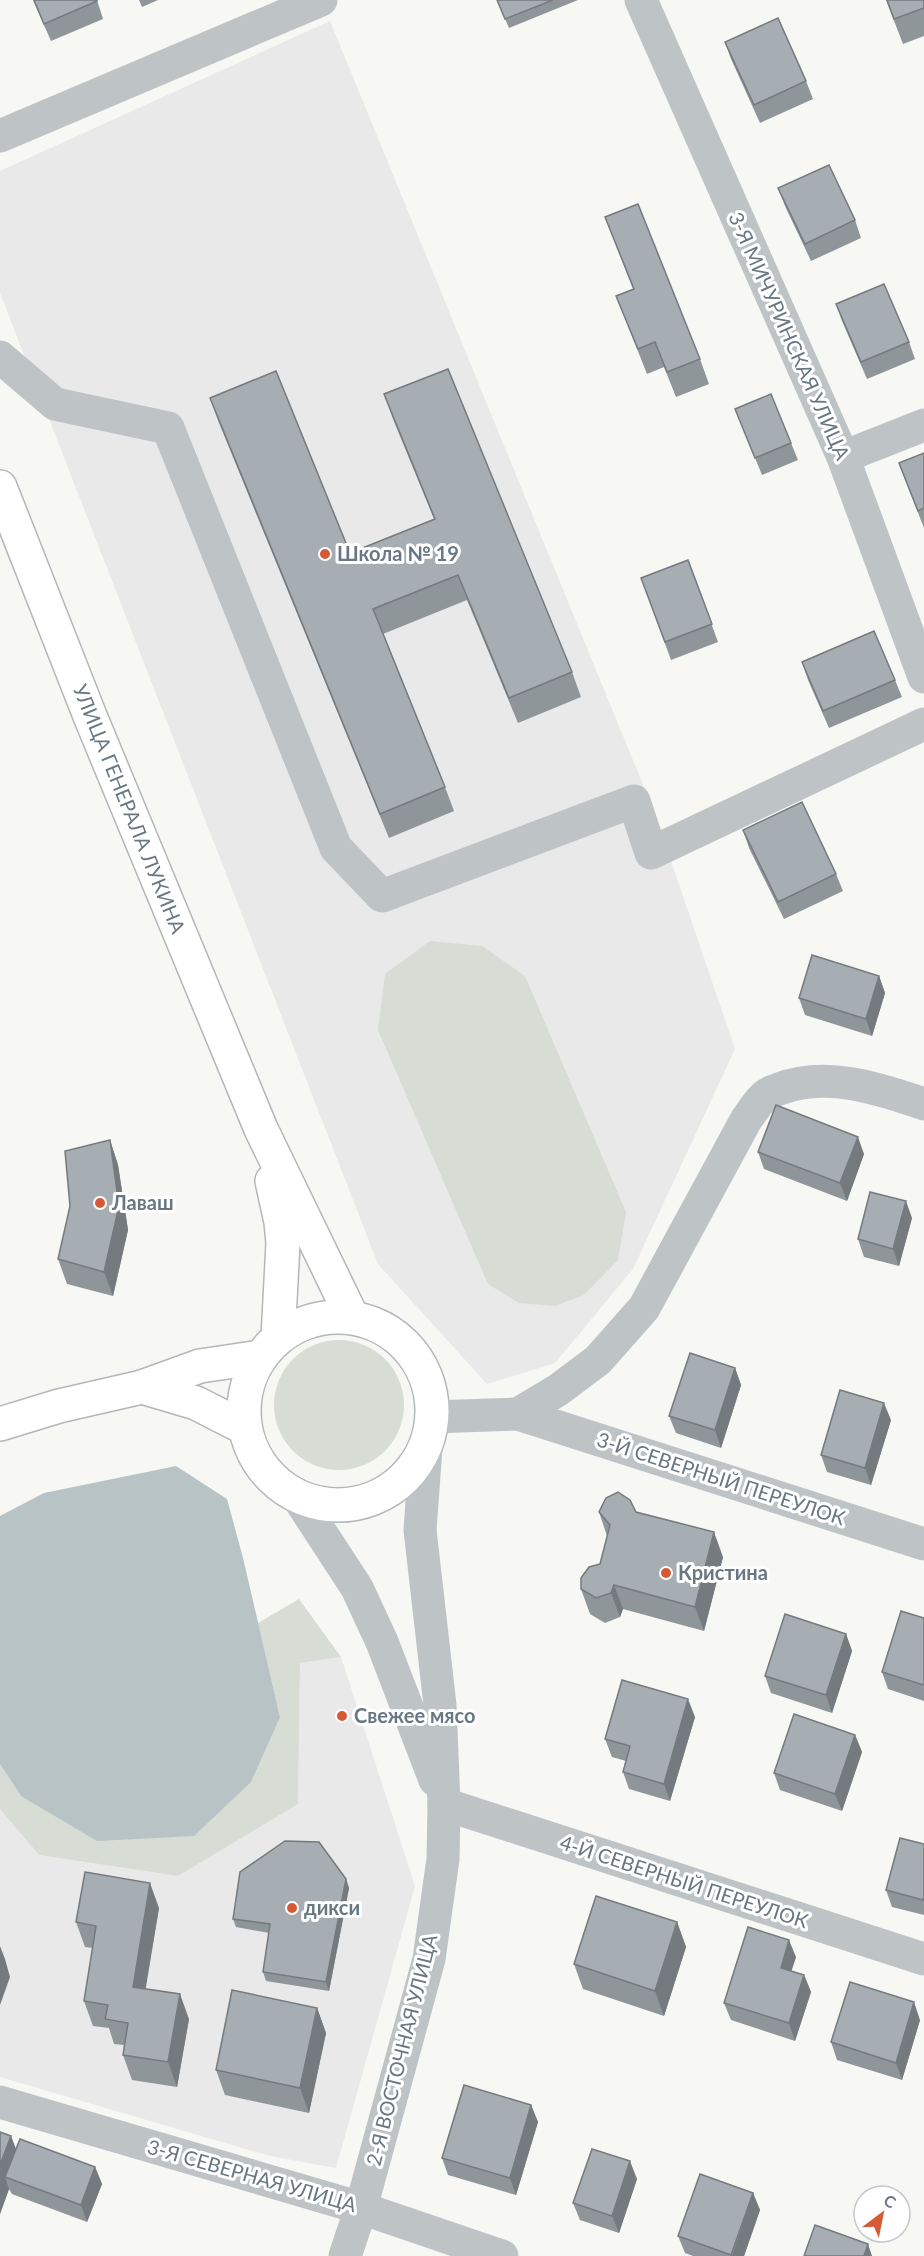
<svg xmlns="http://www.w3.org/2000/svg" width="924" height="2256" font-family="Lato,sans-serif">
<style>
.built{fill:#e8e9e8}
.green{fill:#d7dcd4}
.water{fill:#b8c3c6}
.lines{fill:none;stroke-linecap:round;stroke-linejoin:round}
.major-casing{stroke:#b2b7ba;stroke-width:36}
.minor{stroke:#bec3c6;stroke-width:33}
.major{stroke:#fff;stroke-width:33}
.wall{fill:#8f969a}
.shaded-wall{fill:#747a7d}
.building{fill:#a6aeb3;stroke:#747a7d;stroke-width:1.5}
.poi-dot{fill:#d65a36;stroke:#fff;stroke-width:2}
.labels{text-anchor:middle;stroke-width:6;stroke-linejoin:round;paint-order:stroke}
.street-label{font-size:20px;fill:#687783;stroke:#fff}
.poi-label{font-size:20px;font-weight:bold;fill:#687783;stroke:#fff;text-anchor:start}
</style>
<rect width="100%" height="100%" fill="#f7f7f4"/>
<!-- built -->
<g class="built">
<path d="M330 21 655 814 735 1049 633 1269 555 1363 487 1384 378 1264 0 293V171Z"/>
<path d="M341 1657 415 1886 336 2168 270 2156 0 2077V1809L39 1855 178 1876 298 1804 300 1663Z"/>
</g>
<!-- green -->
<g class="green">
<path d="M430 941 482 946 525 976 626 1212 618 1260 584 1295 555 1306 519 1303 488 1284 378 1030 385 974Z"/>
<circle cx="339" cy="1405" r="65"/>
<path d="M299 1599 341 1657 300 1663 298 1804 178 1876 39 1855 0 1809V1764L21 1796 280 1717 258 1623Z"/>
</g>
<!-- water -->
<path class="water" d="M176 1466 227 1499 243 1558 280 1717 251 1782 194 1836 97 1841 21 1796 0 1764V1516L44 1493Z"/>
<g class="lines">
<!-- major casing -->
<g class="major-casing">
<g id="major">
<path d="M0 487 90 716 261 1129 352 1317"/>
<path d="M272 1181 281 1222 283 1243 278 1338"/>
<circle cx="338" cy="1411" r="94"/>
<path d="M142 1387 196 1403 245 1428"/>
<path d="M0 1424 59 1406 142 1387 200 1366 261 1357"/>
</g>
</g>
<!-- minor -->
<g class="minor">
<path d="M641 0 843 457 924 677"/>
<path d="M0 136 321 0"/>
<path d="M0 357 55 404 168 428 336 848 382 896 634 801 651 853 924 724"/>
<path d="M843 457 924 425"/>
<path d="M518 1414 924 1544"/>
<path d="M433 1417 518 1414 558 1390 598 1360 644 1308 746 1120C752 1112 758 1101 766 1095 769 1092 775 1091 779 1089 826 1071 878 1088 924 1104"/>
<path d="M297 1496 357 1588 382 1642 435 1780"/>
<path d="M444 1804 924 1959"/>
<path d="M0 2102 361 2208 502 2256"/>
<path d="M345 2256 361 2208 429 1959 443 1859 444 1804 440 1705 420 1530 426 1448"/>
</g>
<!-- major -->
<use href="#major" class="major"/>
</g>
<!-- wall -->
<g class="wall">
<path d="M33 0H97L103 19 51 41Z"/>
<path d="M139 0H158L142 7Z"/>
<path d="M497 0H578L509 28Z"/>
<path d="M886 0H924V36L903 44Z"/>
<path d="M725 42 806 81 813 99 760 123 731 59Z"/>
<path d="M778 188 855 220 861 238 811 261 785 206Z"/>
<path d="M605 217 700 359 709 384 676 397 664 367 647 374 616 296 633 289Z"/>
<path d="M836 304 909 342 915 359 867 379 842 321Z"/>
<path d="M384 394 572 672 581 697 518 723 467 600 383 634 445 787 454 811 389 838 219 423 210 398 350 553 434 519 393 419Z"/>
<path d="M735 409 791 443 798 460 762 475Z"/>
<path d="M924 453V528L899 464Z"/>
<path d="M688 560 718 642 671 660 641 578Z"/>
<path d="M802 662 895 680 902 697 829 728 808 680Z"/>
<path d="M743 830 836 874 843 891 784 919 749 848Z"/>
<path d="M879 976 885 993 872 1036 805 1015 799 998Z"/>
<path d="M110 1140 118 1165 128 1230 113 1296 67 1284 58 1259Z"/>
<path d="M758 1152 864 1154 847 1201 764 1169Z"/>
<path d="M912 1218 899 1266 864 1257 858 1239Z"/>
<path d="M735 1368 741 1385 721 1448 676 1433 669 1416Z"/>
<path d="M891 1420 871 1485 827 1472 821 1455Z"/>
<path d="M599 1512H636L723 1557 704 1631 623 1609 620 1617 605 1623 590 1614 581 1589 600 1564 607 1536Z"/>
<path d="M924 1618V1701L888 1689 882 1672Z"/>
<path d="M846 1634 852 1651 832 1713 771 1693 765 1676Z"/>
<path d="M695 1717 670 1801 629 1789 623 1772 626 1761 612 1757 605 1739Z"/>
<path d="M855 1735 862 1752 842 1811 780 1790 774 1773Z"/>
<path d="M924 1844V1915L892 1907 886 1890Z"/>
<path d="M346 1879 349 1888 329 1991 266 1981 263 1972 269 1933 236 1927 233 1919Z"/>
<path d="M159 1908 145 1989 189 2019 177 2087 132 2080 123 2055 124 2045 114 2044 109 2028 93 2026 84 2001 93 1948 85 1947 76 1922Z"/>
<path d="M677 1922 686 1947 664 2016 583 1989 574 1964Z"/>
<path d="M796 1957 791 1971 804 1975 811 1992 795 2041 731 2020 724 2003Z"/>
<path d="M317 2008 326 2033 309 2113 225 2095 216 2070Z"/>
<path d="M920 2020 902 2080 837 2060 831 2042Z"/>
<path d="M531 2105 538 2122 516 2195 448 2175 442 2158Z"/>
<path d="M0 2132 11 2136 16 2149 95 2167 102 2184 87 2222 12 2194 9 2189 0 2214Z"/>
<path d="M637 2179 619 2233 580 2220 573 2203Z"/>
<path d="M753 2193 760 2210 744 2256H693L685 2253 678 2236Z"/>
</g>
<!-- shaded-wall -->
<g class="shaded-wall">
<path d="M879 976 885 993 872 1036 866 1019Z"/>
<path d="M858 1137 864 1154 847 1201 840 1183Z"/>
<path d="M110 1140 118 1165 128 1230 113 1296 104 1272Z"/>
<path d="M906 1201 912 1218 899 1266 893 1249Z"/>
<path d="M735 1368 741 1385 721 1448 715 1430Z"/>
<path d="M884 1403 891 1420 871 1485 865 1468Z"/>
<path d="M714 1532 723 1557 704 1631 695 1607Z"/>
<path d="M614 1585 623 1609 620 1617 611 1593Z"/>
<path d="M846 1634 852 1651 832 1713 826 1695Z"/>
<path d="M688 1699 695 1717 670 1801 664 1784Z"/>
<path d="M855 1735 862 1752 842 1811 835 1794Z"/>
<path d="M346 1879 349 1888 329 1991 326 1982Z"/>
<path d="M150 1883 159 1908 142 2011 133 1987Z"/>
<path d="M677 1922 686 1947 664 2016 655 1991Z"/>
<path d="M789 1940 796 1957 787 1985 781 1968Z"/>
<path d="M0 1946 5 1959 10 1977 0 2005Z"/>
<path d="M804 1975 811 1992 795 2041 789 2023Z"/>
<path d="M180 1994 189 2019 177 2087 168 2062Z"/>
<path d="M914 2002 920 2020 902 2080 896 2063Z"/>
<path d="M317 2008 326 2033 309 2113 300 2088Z"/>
<path d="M531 2105 538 2122 516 2195 510 2178Z"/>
<path d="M11 2136 20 2161 5 2177 9 2189 0 2214V2165Z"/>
<path d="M630 2161 637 2179 619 2233 612 2216Z"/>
<path d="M95 2167 102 2184 87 2222 81 2205Z"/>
<path d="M753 2193 760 2210 744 2256H732Z"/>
<path d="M868 2244 872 2256H864Z"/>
</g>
<!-- building -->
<g class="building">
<path d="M34 0H97V1L44 24Z"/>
<path d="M497 0H553L505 19Z"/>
<path d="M887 0H924V8L894 19Z"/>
<path d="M778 18 806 81 754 105 725 42Z"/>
<path d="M829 165 855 220 805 244 778 188Z"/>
<path d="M638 204 700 359 667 372 655 342 638 349 616 296 634 289 605 217Z"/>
<path d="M884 284 909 342 861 362 836 304Z"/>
<path d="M448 369 572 672 509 698 458 575 373 609 445 787 380 814 210 398 276 371 350 553 435 519 384 394Z"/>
<path d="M771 394 791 443 755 458 735 409Z"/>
<path d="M924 453V508L918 511 899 463Z"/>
<path d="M688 560 712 624 665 642 641 578Z"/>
<path d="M874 631 895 680 823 711 802 662Z"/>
<path d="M802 802 836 874 778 902 743 830Z"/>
<path d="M812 955 879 976 866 1019 799 998Z"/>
<path d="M776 1105 858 1137 840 1183 758 1152Z"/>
<path d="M110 1140 119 1206 104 1272 58 1259 70 1206 65 1151Z"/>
<path d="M870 1192 906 1201 893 1249 858 1239Z"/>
<path d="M690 1353 735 1368 715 1430 669 1416Z"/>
<path d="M840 1390 884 1403 865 1468 821 1455Z"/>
<path d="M618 1492 630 1500 636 1512 714 1532 695 1607 614 1585 611 1593 596 1598 581 1589V1578L589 1567 600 1564 610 1525 599 1512 606 1498Z"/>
<path d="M901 1611 924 1618V1685L882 1672Z"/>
<path d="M785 1614 846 1634 826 1695 765 1676Z"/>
<path d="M622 1680 688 1699 664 1784 623 1772 630 1746 605 1739Z"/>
<path d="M794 1714 855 1735 835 1794 774 1773Z"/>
<path d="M900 1838 924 1844V1896L923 1900 886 1890Z"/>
<path d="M285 1841 319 1842 346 1879 326 1982 263 1972 270 1924 233 1919 240 1872Z"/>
<path d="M85 1872 150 1883 133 1987 180 1994 168 2062 123 2055 128 2023 105 2019 108 2005 84 2001 96 1926 76 1922Z"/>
<path d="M596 1896 677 1922 655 1991 574 1964Z"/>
<path d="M748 1927 789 1940 781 1968 804 1975 789 2023 724 2003Z"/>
<path d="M850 1982 914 2002 896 2063 831 2042Z"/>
<path d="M232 1990 317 2008 300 2088 216 2070Z"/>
<path d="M464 2085 531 2105 510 2178 442 2158Z"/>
<path d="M0 2132 11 2136 0 2165Z"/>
<path d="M20 2139 95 2167 81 2205 5 2177Z"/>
<path d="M592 2149 630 2161 612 2216 573 2203Z"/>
<path d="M700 2174 753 2193 731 2255 678 2236Z"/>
<path d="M815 2225 868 2244 864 2256H804Z"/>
</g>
<!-- markers -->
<g class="poi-dot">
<circle cx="325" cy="554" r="6"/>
<circle cx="100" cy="1203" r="6"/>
<circle cx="666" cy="1573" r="6"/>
<circle cx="342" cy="1716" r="6"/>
<circle cx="292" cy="1908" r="6"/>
</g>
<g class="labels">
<!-- street labels -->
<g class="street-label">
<text transform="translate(789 336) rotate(66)" y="7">3-Я МИЧУРИНСКАЯ УЛИЦА</text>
<text transform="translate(129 809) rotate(68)" y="7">УЛИЦА ГЕНЕРАЛА ЛУКИНА</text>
<text transform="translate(721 1479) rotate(18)" y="7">3-Й СЕВЕРНЫЙ ПЕРЕУЛОК</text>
<text transform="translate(684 1882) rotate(18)" y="7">4-Й СЕВЕРНЫЙ ПЕРЕУЛОК</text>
<text transform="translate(402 2050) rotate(-76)" y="7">2-Я ВОСТОЧНАЯ УЛИЦА</text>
<text transform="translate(252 2176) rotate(16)" y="7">3-Я СЕВЕРНАЯ УЛИЦА</text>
</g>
<!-- poi labels -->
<g class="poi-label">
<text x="337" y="561">Школа № 19</text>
<text x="112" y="1210">Лаваш</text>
<text x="678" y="1580">Кристина</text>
<text x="354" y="1723">Свежее мясо</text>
<text x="304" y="1915">дикси</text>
</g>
</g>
<!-- north arrow -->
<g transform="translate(882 2214) rotate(32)"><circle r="28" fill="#ffffff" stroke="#c3c9cd" stroke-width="1.5"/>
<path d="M0-4.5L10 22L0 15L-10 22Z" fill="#d65a36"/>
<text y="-9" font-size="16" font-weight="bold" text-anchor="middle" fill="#687783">С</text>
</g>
</svg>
